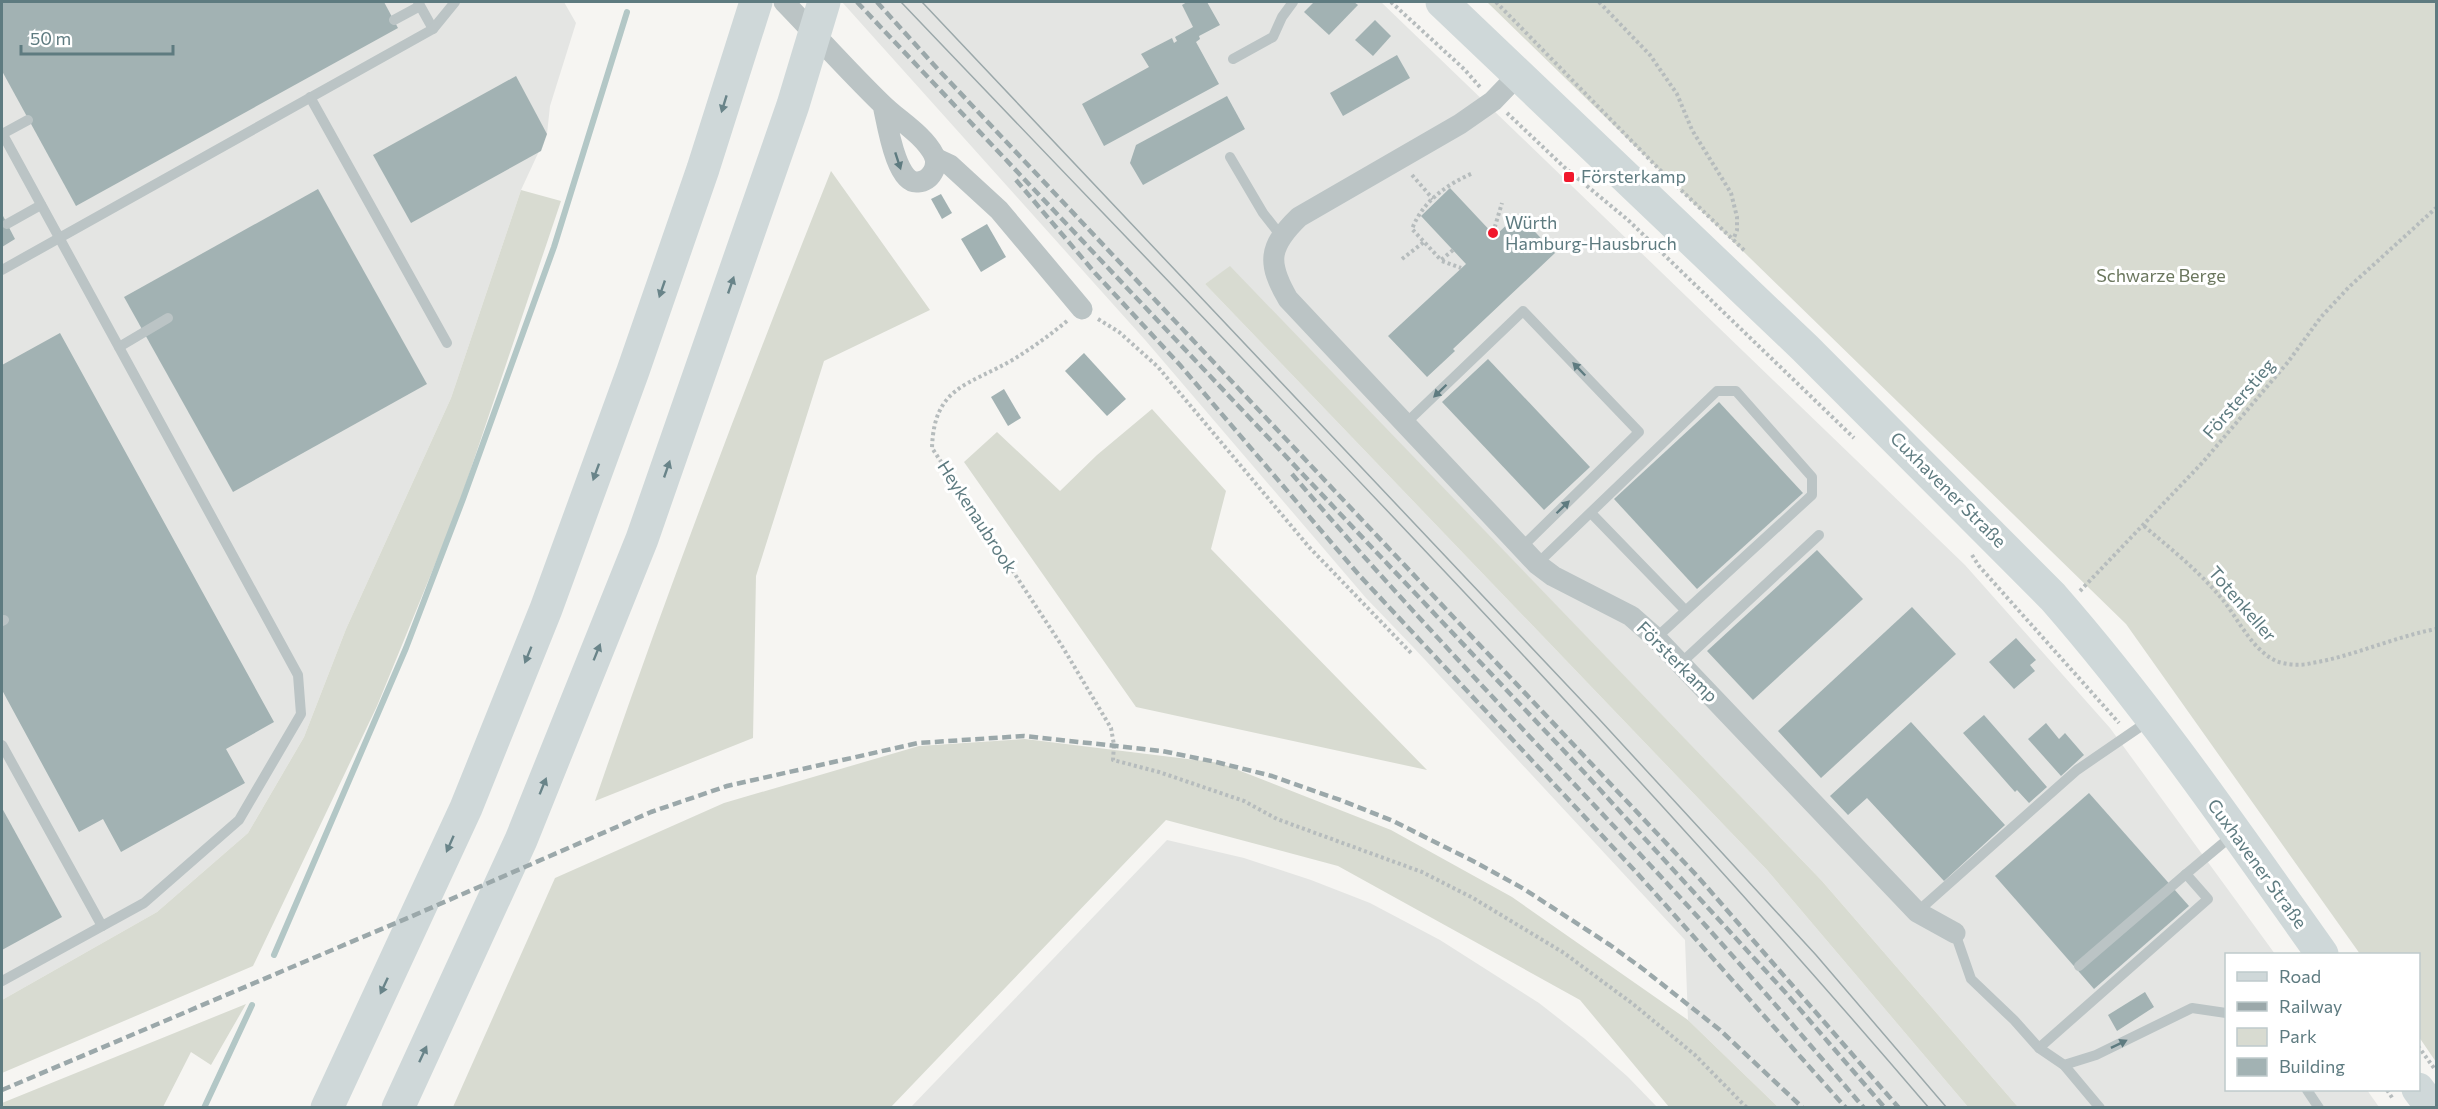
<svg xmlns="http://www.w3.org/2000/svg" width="2438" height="1109" font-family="Commissioner,sans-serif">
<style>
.built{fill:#e4e5e3}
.green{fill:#d8dbd1}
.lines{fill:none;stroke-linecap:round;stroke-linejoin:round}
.stream{stroke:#b3c7c6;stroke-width:6}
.building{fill:#a2b2b3}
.path{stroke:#b6bcbd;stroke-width:4;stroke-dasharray:3 3;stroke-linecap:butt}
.lane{stroke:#bbc4c5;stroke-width:10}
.street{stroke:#bbc4c5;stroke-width:21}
.primary{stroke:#cfd8d9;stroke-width:33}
.highway{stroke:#cfd8d9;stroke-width:33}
.tram{stroke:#9ba8aa;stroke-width:1.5}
.rail{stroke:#9ba8aa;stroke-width:4.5;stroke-dasharray:9 4.5;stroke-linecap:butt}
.oneway{fill:#698489}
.oneway2{fill:#5e7b80}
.poi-dot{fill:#f1172b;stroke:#fff;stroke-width:2}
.labels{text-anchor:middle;stroke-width:6;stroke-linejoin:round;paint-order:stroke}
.poi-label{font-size:18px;fill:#5e7b80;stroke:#fff;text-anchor:start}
.park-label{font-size:18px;fill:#6b775e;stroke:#fff}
.street-label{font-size:18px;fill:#5e7b80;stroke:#fff}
</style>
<rect width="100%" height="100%" fill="#f6f5f2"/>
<!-- built -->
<g class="built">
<path d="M2 2H564L576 23 550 106 547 134 521 190 451 398 346 629 304 737 248 833 157 912 2 1000Z"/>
<path d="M842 2H1381L1965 565 2110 728 2275 954H2226V1090H2367L2379 1107H2018L1822 881 1230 267 1205 284 1767 870 1968 1107H1778L1688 1020 1685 940 1413 647 1366 598 1146 341Z"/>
<path d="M1167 840 1244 858 1311 880 1370 903 1440 940 1539 1003 1585 1039 1628 1077 1657 1107H911Z"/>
</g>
<!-- green -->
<g class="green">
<path d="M1487 2H2436V1062L2419 1037 2418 954H2360L2126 624Z"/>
<path d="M831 171 930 310 824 361 756 576 753 738 595 801C668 588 748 379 831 171Z"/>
<path d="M521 190 561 201 456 513 377 706 253 966 2 1073V1000L157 912 248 833 304 737 346 629 451 398Z"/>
<path d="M1230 266 1822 881 2018 1107H1968L1767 870 1205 284Z"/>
<path d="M1152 409 1226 491 1211 549 1427 770 1136 707 964 462 997 432 1060 491 1097 455Z"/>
<path d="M1025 739 1220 763 1391 830 1512 897 1688 1020 1778 1107H1669L1580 1000 1338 866 1166 820 891 1107H453L555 878 724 803 919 746Z"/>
<path d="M246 1004 211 1065 191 1052 163 1107H2V1103Z"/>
</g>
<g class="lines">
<!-- stream -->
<g class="stream">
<path d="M274 955 406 648 463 499 554 247 627 12"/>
<path d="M204 1108 252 1005"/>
</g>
</g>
<!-- building -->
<g class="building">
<path d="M2 2H384L398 28 76 206 2 71Z"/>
<path d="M1187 2H1207L1220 25 1199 36 1200 39 1196 42 1219 84 1104 146 1082 104 1149 67 1141 54 1172 38 1174 43 1177 41 1175 37 1193 27 1182 5Z"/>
<path d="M1314 2H1354L1358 5 1329 35 1304 12Z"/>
<path d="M1375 20 1391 36 1373 56 1355 40Z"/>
<path d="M1397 55 1410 78 1343 116 1330 93Z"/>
<path d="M516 76 547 134 541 151 411 223 373 155Z"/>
<path d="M1227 96 1245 129 1143 185 1130 163 1136 145Z"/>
<path d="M1450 188 1495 236 1518 214 1555 253 1453 349 1455 351 1427 377 1388 336 1466 264 1421 216Z"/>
<path d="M318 189 427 384 233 492 124 297Z"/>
<path d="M941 194 952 213 942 219 931 199Z"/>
<path d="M2 214 15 239 2 247Z"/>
<path d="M987 224 1006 257 981 272 961 239Z"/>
<path d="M60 333 274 722 226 749 245 783 121 852 103 819 79 832 2 690V365Z"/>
<path d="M1084 353 1126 399 1107 416 1065 371Z"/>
<path d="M1488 359 1590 467 1544 510 1442 402Z"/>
<path d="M1004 389 1021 418 1008 426 991 397Z"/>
<path d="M1719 402 1803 493 1697 589 1614 499Z"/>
<path d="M1817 550 1863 599 1753 700 1707 651Z"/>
<path d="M1912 607 1956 654 1821 778 1778 731Z"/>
<path d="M2016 638 2036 660 2030 665 2035 671 2014 689 1989 662Z"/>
<path d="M1984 715 2047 787 2029 803 2017 790 2015 792 1963 733Z"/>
<path d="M1911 722 2005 825 1944 881 1867 798 1848 815 1830 796Z"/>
<path d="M2046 723 2059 739 2065 733 2084 755 2061 776 2028 739Z"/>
<path d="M2089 793 2189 906 2094 989 1995 876Z"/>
<path d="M2 808 62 917 2 950Z"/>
<path d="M2145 992 2154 1007 2117 1031 2108 1015Z"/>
</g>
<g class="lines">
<!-- path -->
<g class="path">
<path d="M1391 2 1464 69 1480 87"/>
<path d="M1496 2 1658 168 1746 252"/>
<path d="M1599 2 1650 55 1677 94 1692 130 1731 193 1737 217V230L1733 240"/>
<path d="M1507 113 1564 167 1628 220 1854 438"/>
<path d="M1412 175 1433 199"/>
<path d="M1493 233 1502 203"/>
<path d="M1453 250 1441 260 1412 229C1423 201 1446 185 1473 173"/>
<path d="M1402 259 1424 242"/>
<path d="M1442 261 1461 268"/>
<path d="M1098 319 1119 332 1158 367 1309 547 1413 655"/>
<path d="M1067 321C1050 335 1032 348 1014 359 968 386 934 386 932 448L1062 646 1111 728 1114 745 1113 760 1159 772 1244 801 1277 819 1422 872 1473 898 1564 953 1633 1004 1695 1055 1747 1108"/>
<path d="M2144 526C2171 549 2199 571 2222 599 2238 618 2251 649 2276 661 2286 665 2301 666 2312 663 2354 656 2394 637 2436 629"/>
<path d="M1972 555 1979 566 2119 723"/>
<path d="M2080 591 2203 462 2288 362 2321 317 2349 287 2436 208"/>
<path d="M2418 1046 2434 1068"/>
<path d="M2387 1090 2393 1099"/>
</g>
<!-- lane -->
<g class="lane">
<path d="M418 2 433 29"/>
<path d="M394 20 420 6"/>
<path d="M1233 59 1273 37 1282 17 1293 2"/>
<path d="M310 97 447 343"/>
<path d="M2 133 298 675 301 714 239 820 144 903 2 981"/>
<path d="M2 134 28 120"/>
<path d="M1230 157 1263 213 1281 236"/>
<path d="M7 224 41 205"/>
<path d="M2 270 433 29 455 2"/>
<path d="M119 347 168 318"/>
<path d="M1405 424 1523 311 1639 432 1521 548"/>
<path d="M1591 513 1685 610"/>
<path d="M1537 564 1717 391H1736L1812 477V495L1656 638"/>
<path d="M2 621 4 620"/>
<path d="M1680 664 1819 535"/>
<path d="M2 745 102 926"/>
<path d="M1917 912 2077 770 2150 720"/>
<path d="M1955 933 1971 979 2014 1020 2039 1048 2064 1065 2100 1108"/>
<path d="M2079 966 2186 874"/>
<path d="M2039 1048 2208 899 2186 874 2234 834"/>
<path d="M2064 1065 2096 1055 2192 1008 2226 1013"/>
<path d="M2307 1090 2319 1108"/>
</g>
<!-- street -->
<g class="street">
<path d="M784 2C817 36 848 71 882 104 898 120 923 134 934 155 939 166 931 181 918 182 896 185 887 122 883 105"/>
<path d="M1519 74 1493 101 1460 124 1299 217C1268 247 1267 263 1288 299L1537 564 1553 576 1631 616 1656 638 1917 912 1955 933"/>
<path d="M935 158 950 165 999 210 1082 309"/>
</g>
<!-- primary -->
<g class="primary">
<path d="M1442 2 1805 348 2053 597C2151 709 2236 833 2322 954"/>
<path d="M2418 1089 2432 1108"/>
</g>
<!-- highway -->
<g class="highway">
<path d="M327 1108 466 808 546 609 633 371 703 169 756 2"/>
<path d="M398 1108 521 840 642 539 793 105 824 2"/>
</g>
<!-- tram -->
<g class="tram">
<path d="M901 2C1248 366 1602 725 1929 1108"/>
<path d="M922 2 1599 719 1816 955 1947 1108"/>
</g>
<!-- rail -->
<g class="rail">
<path d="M857 2 1582 770 1785 992 1885 1108"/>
<path d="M877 2 934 65 1699 878 1899 1108"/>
<path d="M1016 180 1095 273 1180 365 1359 575 1637 873 1846 1108"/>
<path d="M1292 474C1407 609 1530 736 1651 866 1724 944 1794 1026 1864 1108"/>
<path d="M2 1090 410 917 651 812 727 786 918 743 1024 736 1162 751 1216 762 1272 776 1343 801 1393 821 1473 861 1524 889 1610 945 1643 969 1720 1030 1803 1108"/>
</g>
</g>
<!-- one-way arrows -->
<defs><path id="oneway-solid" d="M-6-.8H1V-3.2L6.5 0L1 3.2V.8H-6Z" transform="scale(1.5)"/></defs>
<g class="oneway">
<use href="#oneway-solid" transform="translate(724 104) rotate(107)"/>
<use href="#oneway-solid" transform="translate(731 285) rotate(-71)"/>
<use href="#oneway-solid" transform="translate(662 289) rotate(109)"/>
<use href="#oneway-solid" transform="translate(667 469) rotate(-71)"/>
<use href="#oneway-solid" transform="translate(596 472) rotate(110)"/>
<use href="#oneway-solid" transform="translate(597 652) rotate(-68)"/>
<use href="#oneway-solid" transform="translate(528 655) rotate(112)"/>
<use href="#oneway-solid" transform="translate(543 786) rotate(-68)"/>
<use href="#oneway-solid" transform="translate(450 844) rotate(114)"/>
<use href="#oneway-solid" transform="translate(384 986) rotate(115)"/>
<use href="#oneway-solid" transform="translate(423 1054) rotate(-65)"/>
</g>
<g class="oneway2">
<use href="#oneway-solid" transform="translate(898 161) rotate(72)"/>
<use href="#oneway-solid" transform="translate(1579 369) rotate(-134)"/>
<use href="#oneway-solid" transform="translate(1440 391) rotate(136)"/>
<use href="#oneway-solid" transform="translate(1563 507) rotate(-44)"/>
<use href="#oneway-solid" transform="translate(2119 1044) rotate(-26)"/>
</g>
<!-- markers -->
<g class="poi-dot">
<rect x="1563" y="171" width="12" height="12" rx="3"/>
<circle cx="1493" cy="233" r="6"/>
</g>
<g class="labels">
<!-- poi labels -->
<g class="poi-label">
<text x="1581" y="183">Försterkamp</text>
<text x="1505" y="229">Würth<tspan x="1505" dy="21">Hamburg-Hausbruch</tspan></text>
</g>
<!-- park labels -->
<g class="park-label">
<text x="2161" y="282">Schwarze Berge</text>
</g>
<!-- street labels -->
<g class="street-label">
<text transform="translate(2239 399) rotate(-49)" y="6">Försterstieg</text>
<text transform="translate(1948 490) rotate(45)" y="6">Cuxhavener Straße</text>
<text transform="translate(977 517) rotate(57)" y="6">Heykenaubrook</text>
<text transform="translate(2242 604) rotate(49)" y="6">Totenkeller</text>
<text transform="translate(1677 662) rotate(45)" y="6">Försterkamp</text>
<text transform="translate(2257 864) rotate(54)" y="6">Cuxhavener Straße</text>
</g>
</g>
<!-- border -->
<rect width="2438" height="1109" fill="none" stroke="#5e7b80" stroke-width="6"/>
<!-- legend -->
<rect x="2225" y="953" width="195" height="138" fill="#ffffff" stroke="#bfcacc" stroke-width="1.5"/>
<rect x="2237" y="972" width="30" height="9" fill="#cfd8d9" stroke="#bfcacc" stroke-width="1.5"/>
<text x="2279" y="983" font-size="18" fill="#5e7b80">Road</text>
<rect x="2237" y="1002" width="30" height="9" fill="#9ba8aa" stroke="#bfcacc" stroke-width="1.5"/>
<text x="2279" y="1013" font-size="18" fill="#5e7b80">Railway</text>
<rect x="2237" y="1028" width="30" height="18" fill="#d8dbd1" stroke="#bfcacc" stroke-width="1.5"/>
<text x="2279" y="1043" font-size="18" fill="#5e7b80">Park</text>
<rect x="2237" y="1058" width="30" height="18" fill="#a2b2b3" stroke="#bfcacc" stroke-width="1.5"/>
<text x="2279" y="1073" font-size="18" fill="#5e7b80">Building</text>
<!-- scale -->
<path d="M21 45v9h152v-9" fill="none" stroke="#5e7b80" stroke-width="3"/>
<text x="30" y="45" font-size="18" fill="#5e7b80" stroke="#ffffff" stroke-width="4.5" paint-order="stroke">50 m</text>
</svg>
